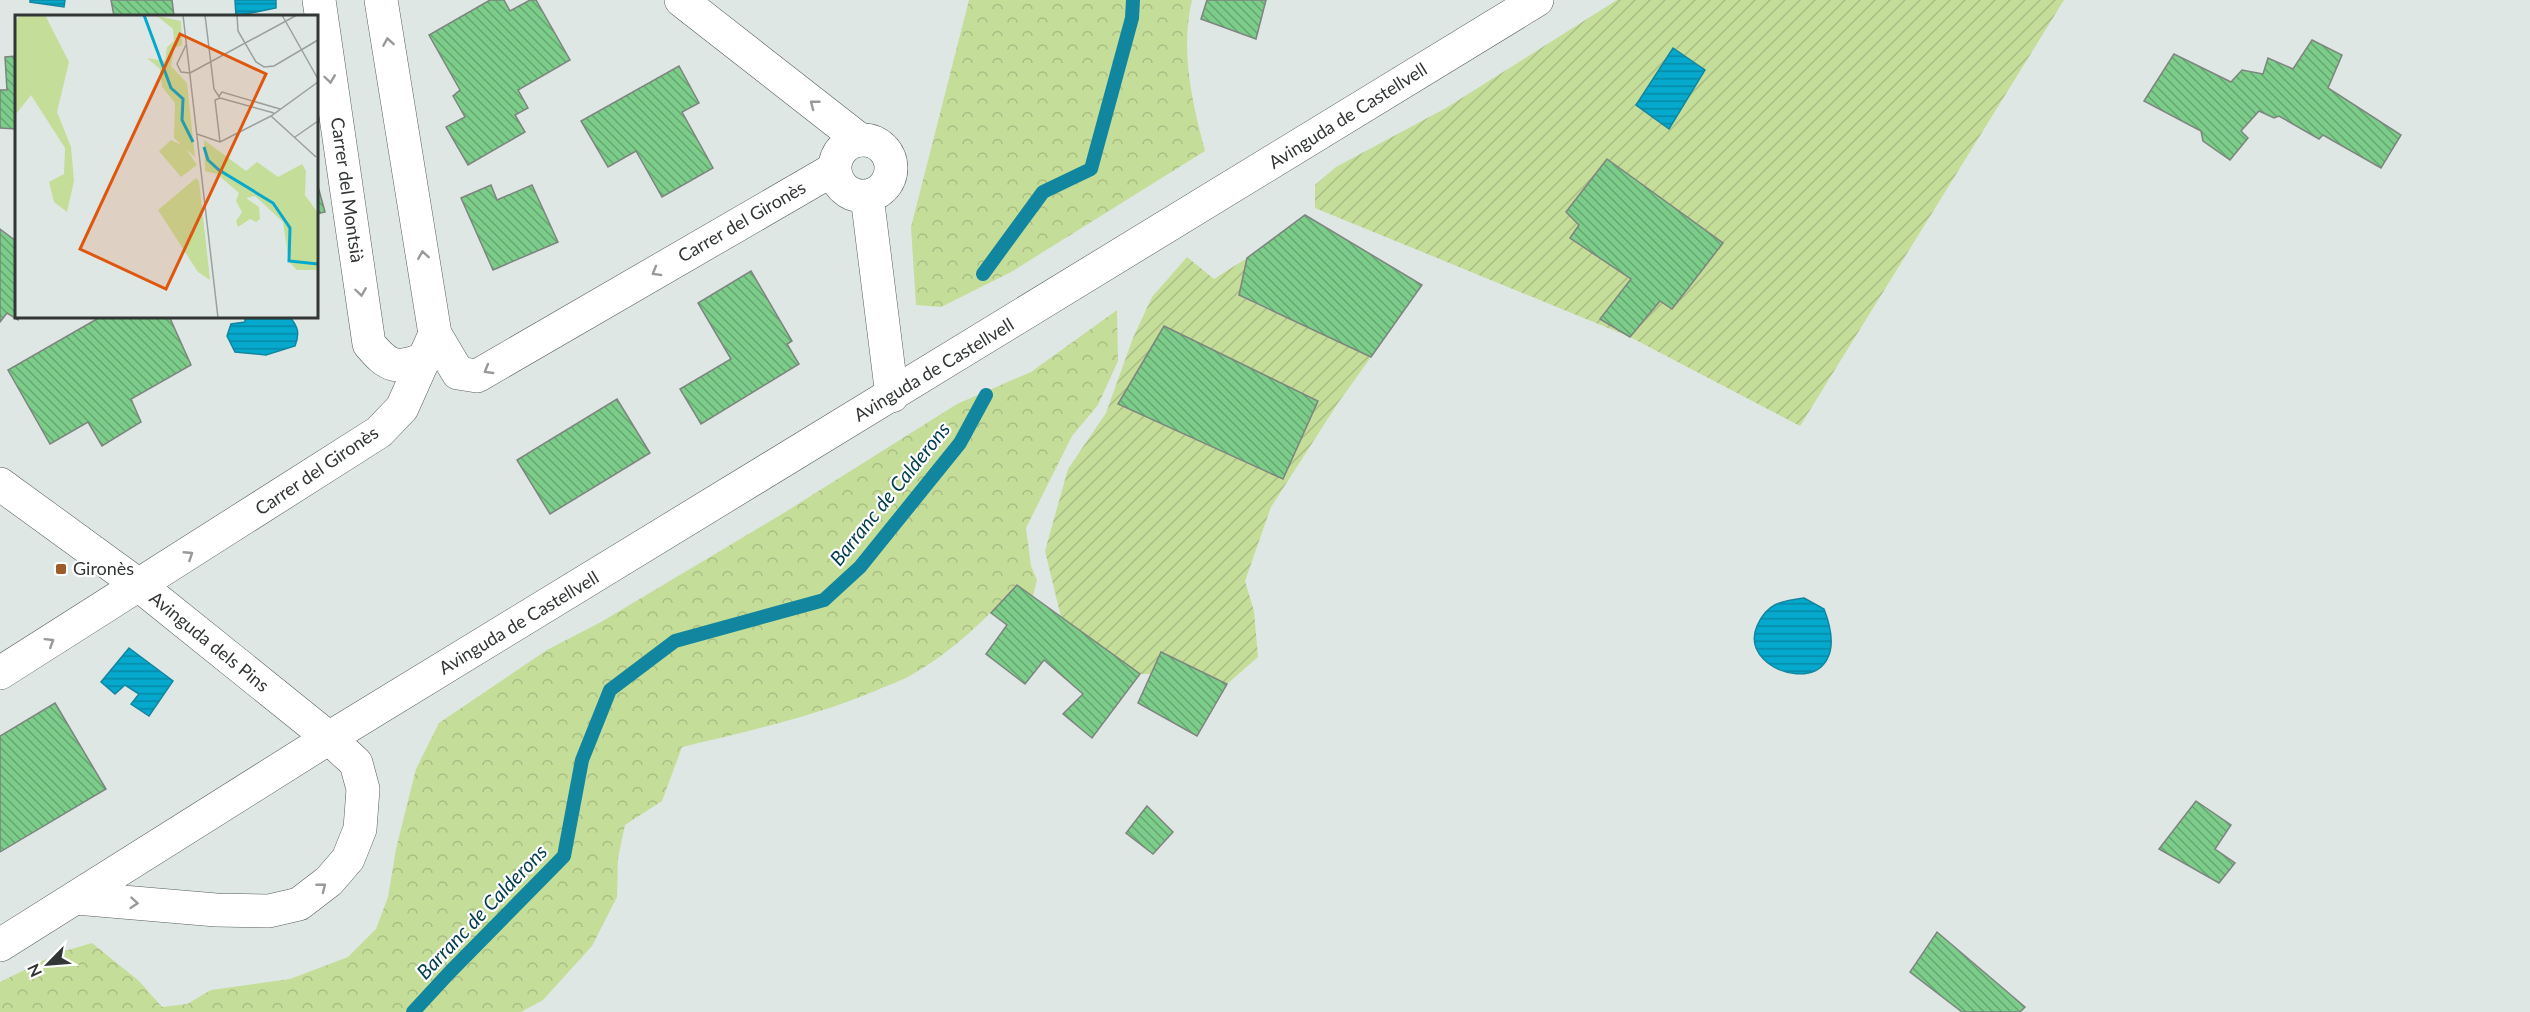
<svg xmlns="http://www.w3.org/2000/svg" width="2530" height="1012" font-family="Lato,sans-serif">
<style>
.forest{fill:url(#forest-crowns)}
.garden{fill:url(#garden-furrows)}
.water{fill:url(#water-rules);stroke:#12869f;stroke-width:1.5}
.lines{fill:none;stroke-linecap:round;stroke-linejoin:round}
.stream{stroke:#12869f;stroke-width:14}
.building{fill:url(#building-back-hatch);stroke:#7e847f;stroke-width:1.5}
.minor-casing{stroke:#575f5c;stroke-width:34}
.tertiary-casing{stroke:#575f5c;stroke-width:34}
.minor{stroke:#fff;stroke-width:33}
.tertiary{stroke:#fff;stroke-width:33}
.oneway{stroke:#989a9a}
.poi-dot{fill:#9e5a2b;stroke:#fff;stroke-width:2}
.labels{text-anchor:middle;stroke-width:4.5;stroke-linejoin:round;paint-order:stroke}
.street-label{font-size:18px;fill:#323635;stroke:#fff}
.poi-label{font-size:18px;fill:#323635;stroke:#fff;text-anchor:start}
.water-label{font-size:20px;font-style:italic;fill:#003d4c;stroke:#fff}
.inset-river{fill:none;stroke:#05a9cd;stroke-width:3}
.inset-road{fill:none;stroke:#9aa09e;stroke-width:1.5}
.view{fill:#df570e;fill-opacity:0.15;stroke:#df570e;stroke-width:3}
.inset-edge{fill:none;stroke:#323635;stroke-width:3}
</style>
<defs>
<pattern id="forest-crowns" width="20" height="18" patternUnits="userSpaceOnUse" patternTransform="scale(1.5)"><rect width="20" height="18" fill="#c4dd99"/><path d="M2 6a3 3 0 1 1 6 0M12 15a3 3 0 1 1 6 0" fill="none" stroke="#a9be84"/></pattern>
<pattern id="garden-furrows" width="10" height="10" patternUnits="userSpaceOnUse" patternTransform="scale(1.5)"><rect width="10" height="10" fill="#c4dd99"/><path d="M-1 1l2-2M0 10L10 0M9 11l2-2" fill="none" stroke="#a9be84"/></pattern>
<pattern id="water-rules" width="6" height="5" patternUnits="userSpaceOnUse" patternTransform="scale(1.5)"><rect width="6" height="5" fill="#05a9cd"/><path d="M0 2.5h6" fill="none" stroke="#078aa7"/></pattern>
<pattern id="building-back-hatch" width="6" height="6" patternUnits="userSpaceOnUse" patternTransform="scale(1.5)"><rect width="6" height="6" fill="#7ccc8a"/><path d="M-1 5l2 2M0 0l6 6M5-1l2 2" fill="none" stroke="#66a672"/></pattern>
</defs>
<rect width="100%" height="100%" fill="#dfe7e4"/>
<!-- forest -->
<g class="forest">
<path d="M969 0H1192C1180 50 1192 102 1205 151L1011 272 941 307 916 305 911 227Z"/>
<path d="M1117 310 1118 361 1098 405 1072 436 1026 528 1031 566 1037 580 1033 596 1017 585C986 619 953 651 913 674 902 681 888 685 875 691 813 717 748 731 682 747L662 801 625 825 618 858 617 897 592 946 543 1000 521 1012H0V982L61 952 92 943 139 981 162 1007 187 1004 211 990 290 979 348 957 376 929 388 897 396 849 416 769 439 723 547 650 601 622 782 514 957 404 1031 372Z"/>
</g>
<!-- garden -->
<g class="garden">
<path d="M1617 0H2064L1800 426 1630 337 1315 208V185L1336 167 1446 108Z"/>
<path d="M1187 257 1214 279 1247 258 1239 296 1371 357 1338 403 1271 507 1245 581 1254 611 1258 657 1227 684 1161 652 1151 674H1140L1061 617 1045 551 1068 469 1106 413 1133 338 1152 297Z"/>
</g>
<!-- water -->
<g class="water">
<path d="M30 0H65L64 7 30 2Z"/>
<path d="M235 0H276V8L236 16Z"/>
<path d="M1673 48 1705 70 1669 129 1636 105Z"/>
<path d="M245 316 290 317C298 327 300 333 295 346L266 355 235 352 227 336 231 324 245 322Z"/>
<path d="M1804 598 1824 609C1862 707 1735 678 1757 626 1767 603 1781 601 1804 598Z"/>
<path d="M129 648 173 681 149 716 131 704 139 694 125 685 115 694 101 682Z"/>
</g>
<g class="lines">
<!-- stream -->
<g class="stream">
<path d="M983 274 1043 192 1091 169 1132 18 1133 0"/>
<path d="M413 1012 449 973 564 856 582 760 610 690 675 641 824 600 860 567 960 443 986 395"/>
</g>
</g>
<!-- building -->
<g class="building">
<path d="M111 0H172L174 16H114Z"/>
<path d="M490 0H504L510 11 530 0H536L570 60 518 90 528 108 515 115 525 132 468 165 446 127 465 117 453 96 460 90 429 35Z"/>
<path d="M1207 0H1266L1256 39 1201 19Z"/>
<path d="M2312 40 2342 55 2328 88 2401 135 2381 168 2323 135 2319 139 2279 116 2274 118 2259 111 2241 131 2248 138 2230 160 2203 141 2201 131 2144 101 2174 54 2231 82 2242 70 2263 74 2268 58 2293 69Z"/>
<path d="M16 56V129L0 128V90H7L5 57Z"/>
<path d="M679 66 699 103 682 112 713 168 662 197 636 151 608 167 581 121Z"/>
<path d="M1607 159 1723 243 1672 309 1660 301 1630 337 1600 319 1631 279 1570 238 1579 225 1566 212Z"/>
<path d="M316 179 325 212 316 214Z"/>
<path d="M491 185 497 200 532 185 558 242 493 270 461 198Z"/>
<path d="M1305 215 1422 285 1371 357 1239 295 1247 258Z"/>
<path d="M0 229 16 241V316H20L18 320 7 313 0 322Z"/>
<path d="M751 271 792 341 787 344 799 364 701 424 680 389 731 359 698 303Z"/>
<path d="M102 316H169L191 365 131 399 141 422 102 446 88 422 50 444 8 370Z"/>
<path d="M1164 326 1318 401 1283 479 1118 404Z"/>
<path d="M617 399 650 453 550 514 517 460Z"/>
<path d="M1017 585 1140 674 1092 738 1063 714 1083 694 1044 660 1025 684 986 654 1007 625 991 613Z"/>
<path d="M1161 652 1227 684 1197 736 1138 703Z"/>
<path d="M55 703 106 789 0 852V736Z"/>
<path d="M2196 801 2231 825 2215 849 2235 863 2219 883 2159 849Z"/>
<path d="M1147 806 1173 832 1153 854 1126 833Z"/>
<path d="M1937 932 2025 1007 2020 1012H1962L1910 972Z"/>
</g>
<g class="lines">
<!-- minor casing -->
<g class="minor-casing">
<g id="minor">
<path d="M319 0 369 344C389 368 397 370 426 358"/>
<path d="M381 0 435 334 458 373 477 376 834 169"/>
<path d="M681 0 860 140"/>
<circle cx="863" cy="168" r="28"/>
<path d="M867 196 892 396"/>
<path d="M0 484 140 586 329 738"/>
<path d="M0 673 379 432 402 408 435 334"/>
</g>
</g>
<!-- tertiary casing -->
<g class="tertiary-casing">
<g id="tertiary">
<path d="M76 898 216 910 269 911 299 904 329 881 348 859 360 829 363 789 356 763 329 738"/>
<path d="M0 945 329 738 1537 0"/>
</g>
</g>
<!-- minor -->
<use href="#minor" class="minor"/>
<!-- tertiary -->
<use href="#tertiary" class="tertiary"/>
</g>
<!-- one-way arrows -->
<defs><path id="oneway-chevron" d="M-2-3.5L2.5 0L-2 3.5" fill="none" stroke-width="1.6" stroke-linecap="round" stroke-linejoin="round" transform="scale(1.5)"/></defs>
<g class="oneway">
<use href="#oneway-chevron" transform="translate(388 42) rotate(-99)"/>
<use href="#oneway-chevron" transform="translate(330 79) rotate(82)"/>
<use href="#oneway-chevron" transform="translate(814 104) rotate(-142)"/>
<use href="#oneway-chevron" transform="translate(423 255) rotate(-99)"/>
<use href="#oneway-chevron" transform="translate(656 272) rotate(150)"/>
<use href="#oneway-chevron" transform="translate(361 292) rotate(82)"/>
<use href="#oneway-chevron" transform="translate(488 370) rotate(150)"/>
<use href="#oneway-chevron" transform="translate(189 555) rotate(-33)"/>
<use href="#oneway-chevron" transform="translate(50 642) rotate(-32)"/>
<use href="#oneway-chevron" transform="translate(322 887) rotate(-38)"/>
<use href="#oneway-chevron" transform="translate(134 903) rotate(5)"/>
</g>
<!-- markers -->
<rect class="poi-dot" x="55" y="563" width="12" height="12" rx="3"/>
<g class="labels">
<!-- street labels -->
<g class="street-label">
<text transform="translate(1348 116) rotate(-32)" y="6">Avinguda de Castellvell</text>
<text transform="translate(347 190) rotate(82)" y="6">Carrer del Montsià</text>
<text transform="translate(742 222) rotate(-30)" y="6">Carrer del Gironès</text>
<text transform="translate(934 370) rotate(-31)" y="6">Avinguda de Castellvell</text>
<text transform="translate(317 471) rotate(-34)" y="6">Carrer del Gironès</text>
<text transform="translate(519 623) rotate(-31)" y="6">Avinguda de Castellvell</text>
<text transform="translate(209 642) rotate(39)" y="6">Avinguda dels Pins</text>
</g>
<!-- poi labels -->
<g class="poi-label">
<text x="73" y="575">Gironès</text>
</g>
<!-- water labels -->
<g class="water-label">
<text transform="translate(890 494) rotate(-51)" y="7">Barranc de Calderons</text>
<text transform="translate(482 912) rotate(-46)" y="7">Barranc de Calderons</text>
</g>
</g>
<!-- overview -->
<g transform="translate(15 15)">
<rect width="303" height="303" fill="#dfe7e4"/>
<path d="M6 0H30L54 47 42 97 56 132 59 166 52 197 39 187 34 167 49 159 50 133 16 80 2 98 0 96V6Z" fill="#c4dd99"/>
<path d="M142 1 166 6 167 30 159 33 156 51 172 68 180 142 159 123 160 88 147 72 145 54 132 43 150 46 152 32 159 26 158 14ZM189 125 231 156 242 147 263 162 287 149 291 156 290 180 303 198V255H282L274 247 268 207 240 181 231 183 244 192 245 204 241 207 235 204 223 212 221 206 227 197 221 186 224 178 202 159 190 156Z" fill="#c4dd99"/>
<path d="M156 125 169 131 182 150 166 162 144 136ZM181 163 184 166 195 265 183 257 143 195Z" fill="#c4dd99"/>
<path class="inset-river" d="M129 0 156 73 168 84 167 105 178 127M189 132 193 145 204 155 258 188 275 213 274 246 303 249"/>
<path class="inset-road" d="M168 0 203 303M190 0 199 74 205 83M222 0 223 16 241 47 249 52 259 51 303 25M267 0 303 64M171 30 162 49 166 57 175 58M175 58 282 0M204 81 207 77 265 94M205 83 259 98M256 101 301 142M182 119 205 127M280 122 303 106M205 127 256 101 303 67M205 127 200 85 205 83"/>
<path class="view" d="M165 19 251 59 151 274 65 234Z"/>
<rect width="303" height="303" class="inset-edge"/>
</g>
<!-- north arrow -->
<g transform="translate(48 964) rotate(245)" stroke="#ffffff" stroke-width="4.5" paint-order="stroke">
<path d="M0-4.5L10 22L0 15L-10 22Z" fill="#323635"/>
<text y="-9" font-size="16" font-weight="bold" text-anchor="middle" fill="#323635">N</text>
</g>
</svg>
